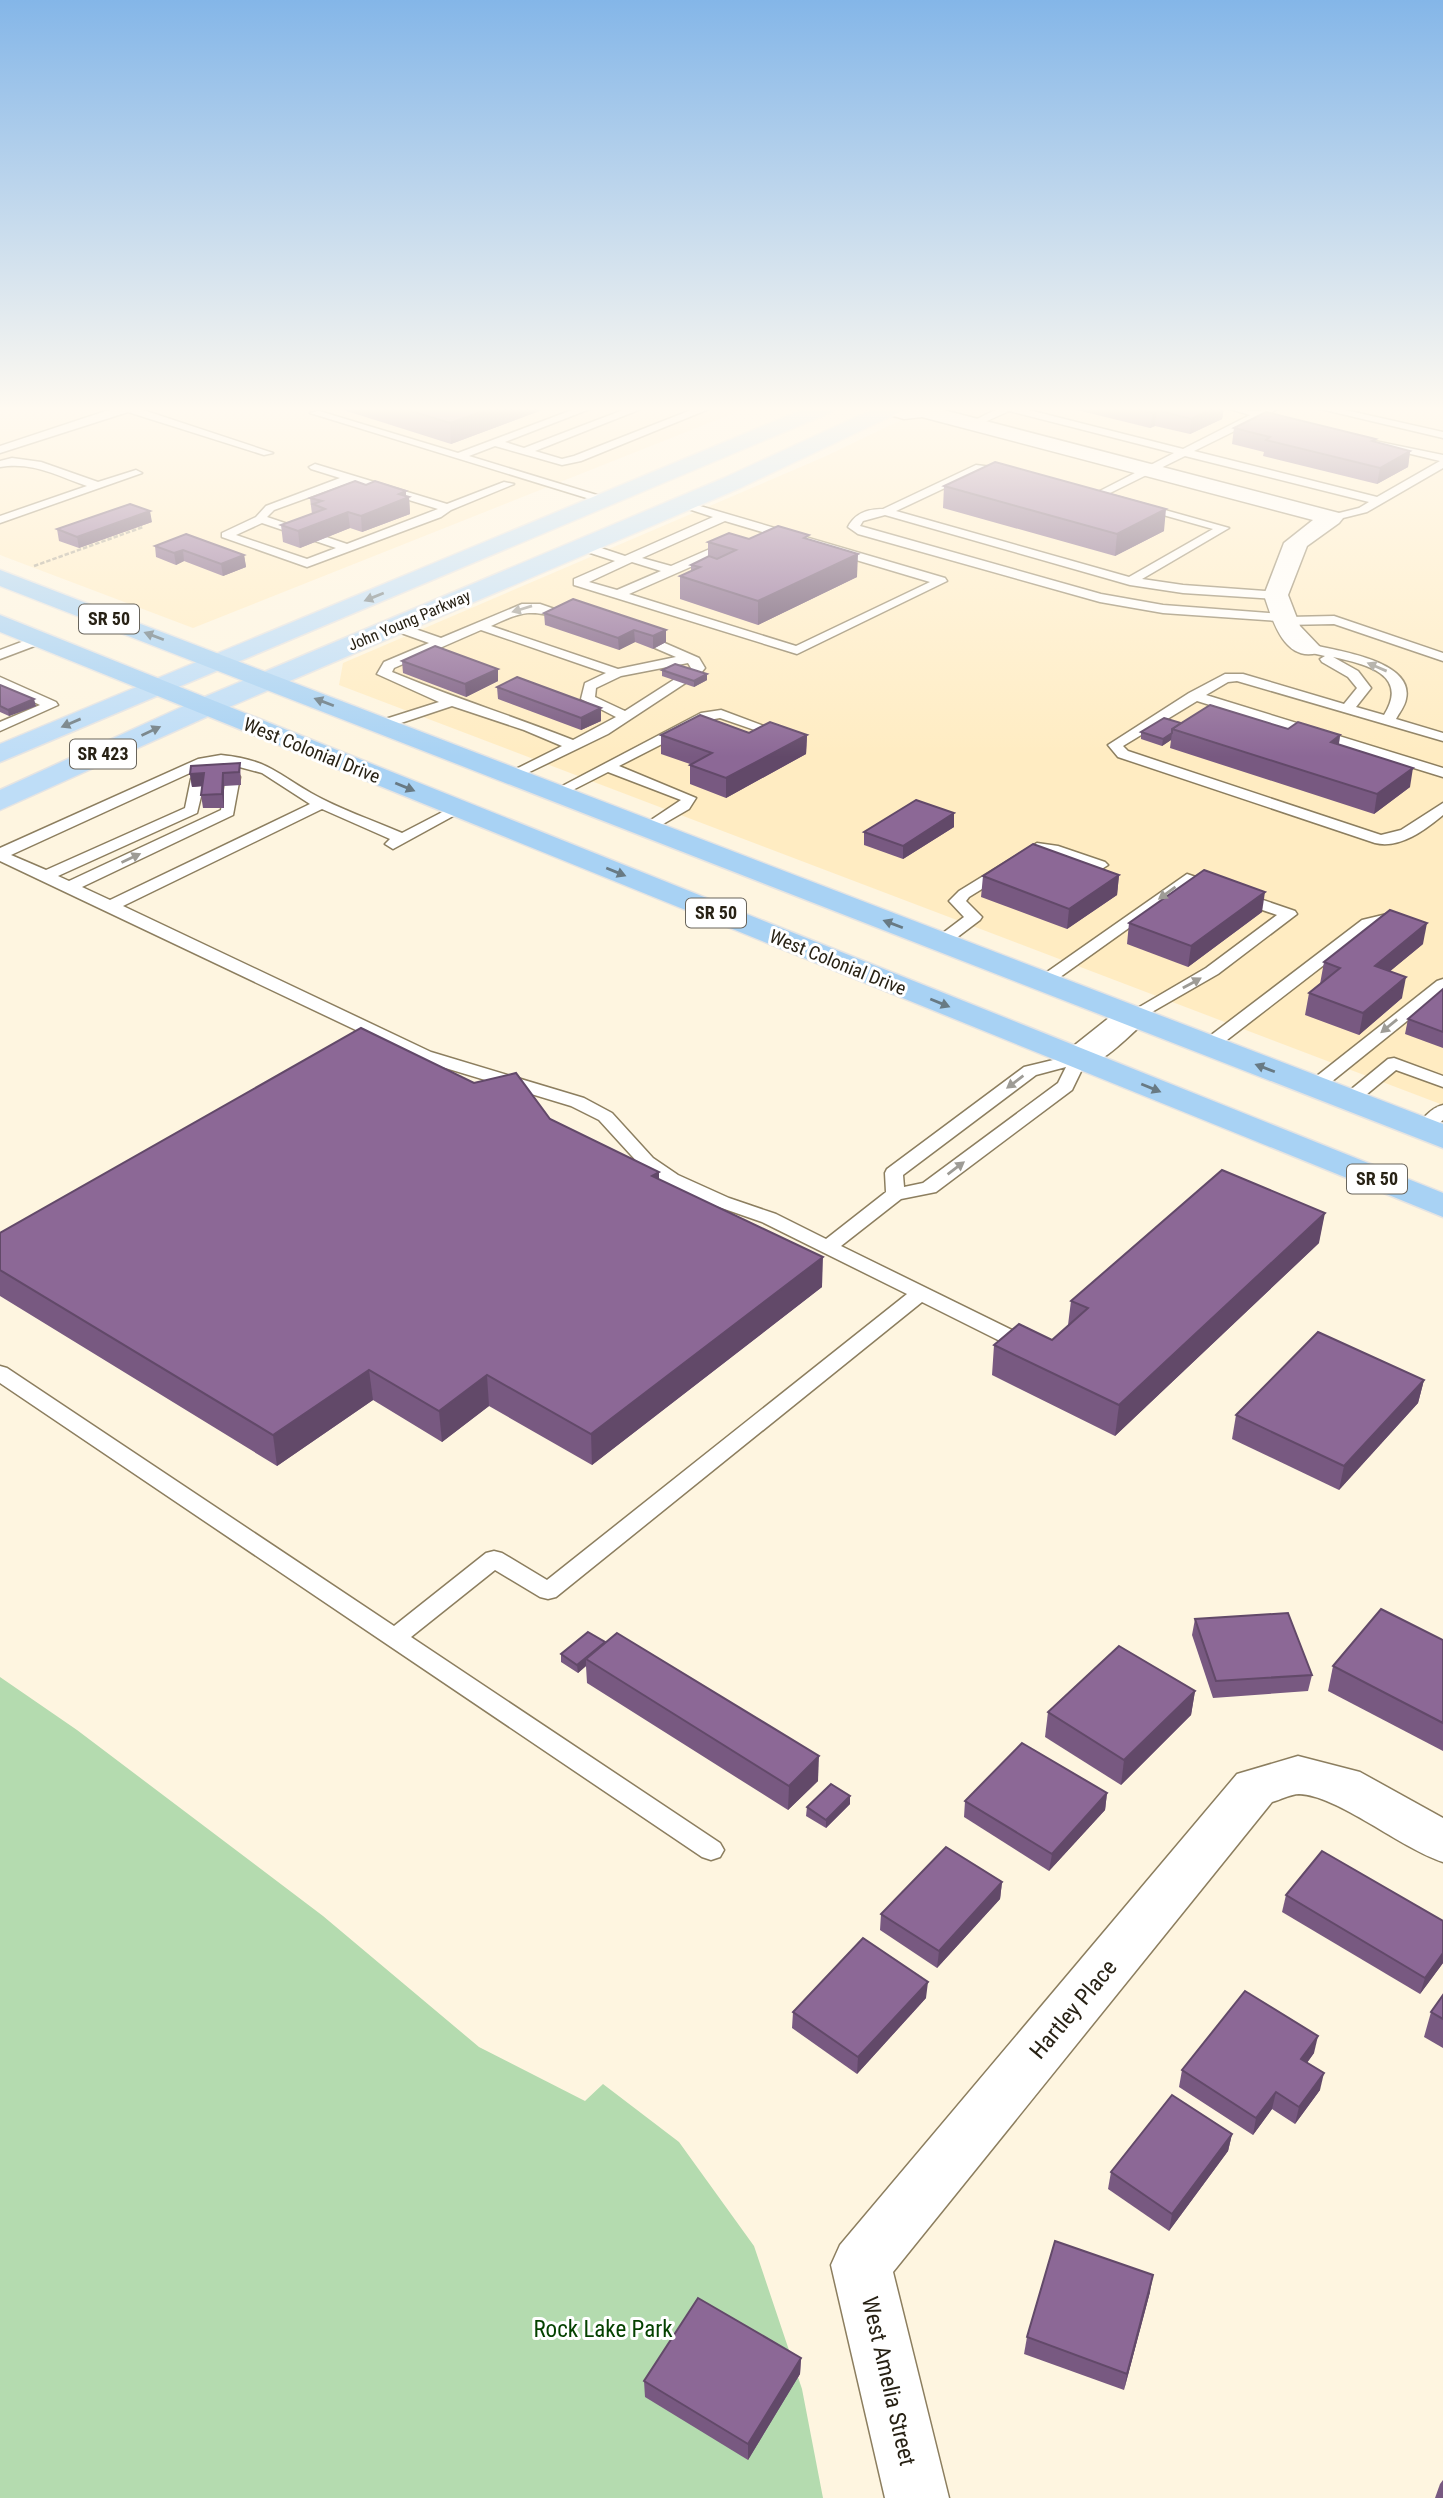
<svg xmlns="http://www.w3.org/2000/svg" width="1443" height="2498" font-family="'Roboto Condensed',sans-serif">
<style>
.built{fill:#ffecc2}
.green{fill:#b4dbaf}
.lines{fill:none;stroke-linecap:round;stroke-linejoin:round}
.service-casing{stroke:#8c7e5f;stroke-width:3}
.minor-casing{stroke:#8c7e5f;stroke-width:3}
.primary-casing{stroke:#e5e4e3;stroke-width:3}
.trunk-casing{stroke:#e5e4e3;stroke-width:3}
.path{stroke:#aba391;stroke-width:2.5;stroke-dasharray:4.5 2;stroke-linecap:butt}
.service{fill:#fff;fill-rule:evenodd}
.minor{fill:#fff;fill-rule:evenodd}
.primary{fill:#beddf7;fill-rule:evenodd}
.trunk{fill:#a8d2f4;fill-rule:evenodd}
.wall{fill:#785981}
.shaded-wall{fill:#624969}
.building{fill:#8c6896;stroke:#624969;stroke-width:2}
.oneway{fill:#738086}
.oneway2{fill:#9e9c96}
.oneway3{fill:#687a84}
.labels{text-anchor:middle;stroke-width:6;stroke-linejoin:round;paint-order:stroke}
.far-street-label{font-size:16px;fill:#282215;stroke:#fff}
.shield{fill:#fff;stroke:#68645b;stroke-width:2}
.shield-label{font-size:18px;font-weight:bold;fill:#282215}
.street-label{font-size:19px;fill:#282215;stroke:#fff}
.near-street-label{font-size:23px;fill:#282215;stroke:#fff}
.near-park-label{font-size:23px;fill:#054200;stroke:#fff}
</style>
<rect width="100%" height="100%" fill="#fef5e0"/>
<!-- built -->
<g class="built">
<path d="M0 407H749L193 628 0 555Z"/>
<path d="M928 407H1443V1105L339 685 343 663 824 457Z"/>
</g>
<!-- green -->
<path class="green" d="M0 1677 77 1730 323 1916 479 2047 585 2101 603 2084 679 2142 754 2246 802 2389 823 2498H0Z"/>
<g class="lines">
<!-- service casing -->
<g class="service-casing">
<g id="service">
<path d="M118 407H134L273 453 264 455 128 412 0 453V446Z"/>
<path d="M580 407H595L505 442 524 448 631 407H646L535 451 562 459 574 456 699 407H714L581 461 562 465 495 446 469 456 610 499V503L606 504 310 413 319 411 458 453Z"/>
<path d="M1001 407H1017L1183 449 1250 415 1223 407C1234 407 1248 412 1258 411 1265 411 1272 407 1280 407L1269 414V418H1261L1194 451 1377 497 1440 461 1365 443V439L1443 455V468L1367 512 1331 521 1327 520V516L1359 508 1369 502 1185 456 1108 494 1229 528 1142 579 1183 585 1280 592V598L1276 599 1183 593 1130 585 885 515 863 521 860 526 1101 594 1163 605 1283 614 1289 617 1334 616 1443 653V661L1334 624 1284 625 1278 621 1163 613 1100 602 858 534 848 527C855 513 868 509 883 509L976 465 1009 469 1015 472 1009 475 981 471 896 511 1129 577 1213 529 1092 495 1174 453 1009 411 976 426 967 424Z"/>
<path d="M1312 407H1332L1443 432V438Z"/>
<path d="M12 458 41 462 98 482 136 470 142 473 0 523V516L87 486C58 476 32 461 0 467V461Z"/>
<path d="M315 464 447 504 504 482 514 484 451 510 441 517 307 567 222 537V533L256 517 266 506 340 478 311 469 309 467ZM351 482 438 509 347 544 267 517 274 510ZM262 523 336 548 307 559 236 535Z"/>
<path d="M683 501 945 578 947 581 797 654 574 585V579L615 561 578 549V543H586L625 556 713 517 679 506 677 504ZM725 521 930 582 796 646 629 594 736 547V541H728L671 566 642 558ZM632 562 661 571 617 590 589 582Z"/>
<path d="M522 604H540L572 615 566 619C531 610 524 610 491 626L618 669 676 657 655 648V642L660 641 699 658 705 668 697 678 692 679 685 675 691 668 688 663 621 676 596 688 595 697 625 711 675 679H685L687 682 608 734 513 780 508 779V773L562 746 524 730 452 706 386 728H376V722L439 702 377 674 384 662 429 643 390 629V623H398L441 638ZM481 630 606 673 585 683 581 699 616 717 573 740C513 716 451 697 392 672L394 668Z"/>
<path d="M40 635 46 639 45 642 0 659V650Z"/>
<path d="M1308 644C1333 650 1415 660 1406 699 1405 706 1399 713 1396 719L1443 733V741L1237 681 1228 682 1206 695 1443 768V777L1197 701 1123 746 1128 751 1381 835 1401 830 1443 803V815C1425 830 1400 849 1375 843L1118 757 1108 745 1189 693 1225 674H1243L1344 704 1357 688 1348 677 1322 662 1320 659 1325 656 1303 651 1302 648ZM1333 657C1365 664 1410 674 1384 715L1356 707 1371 688 1358 671Z"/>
<path d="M0 677 56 702 58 705 0 731V722L40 705 0 686Z"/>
<path d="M721 710 788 735 781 739 720 718 709 720 619 766 696 798 689 809 651 831 646 832 639 828 681 800 608 772 561 796 556 797 549 793 701 713Z"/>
<path d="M221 755C267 760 273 771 311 793 339 809 372 820 402 833L454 806H464L466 809 393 849 385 844 390 839 322 809 123 906 431 1052 584 1098 612 1113 653 1158 678 1175 729 1198 776 1214 826 1239 886 1192 885 1173 887 1169 1024 1067 1078 1054 1087 1059 1072 1090 936 1192 901 1199 841 1246 1018 1333 1021 1338 1018 1343H1004L922 1302 556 1597 548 1599 540 1597 495 1570 411 1637 720 1843 724 1850 720 1857 711 1860 702 1857 0 1383V1366L7 1368 394 1626 486 1553 494 1551 502 1553 547 1580 907 1294 762 1222 716 1206 665 1183 641 1166 599 1120 571 1106 419 1060 0 861V848L198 759ZM232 765 262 773 310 804 110 900 82 887 233 815 240 777ZM203 767 191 779 185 808 46 870 11 855ZM220 768 226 777 221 810 69 881 58 876 197 813 205 780ZM1066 1067 1058 1083 923 1183 904 1187 903 1175 1036 1075Z"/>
<path d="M1037 843 1058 846 1105 862 1108 865 1100 870 1051 853H1040L969 897 966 901 982 917 980 920 947 945H935L933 942 935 939 964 917 949 901 959 891Z"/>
<path d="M1187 874 1295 911 1297 914 1218 974 1138 1020 1132 1021 1124 1016 1206 968 1277 915 1189 885 1049 985H1037L1035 982 1037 979Z"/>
<path d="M1387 914 1408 919 1410 922 1402 927 1387 924 1373 927 1214 1050H1202L1199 1046 1202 1042 1362 920Z"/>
<path d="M1443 979V992L1320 1091H1308L1305 1087 1308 1083 1437 981Z"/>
<path d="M1394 1058 1443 1076V1087L1396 1070 1355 1104H1343L1340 1100 1343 1096 1388 1059Z"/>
<path d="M1443 1105V1120L1429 1133H1417L1414 1129C1421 1120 1432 1107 1443 1105Z"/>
</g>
</g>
<!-- minor casing -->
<g class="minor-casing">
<g id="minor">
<path d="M881 407H932L1339 513 1343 518 1339 523 1307 546 1288 595 1300 626 1321 648 1317 653C1284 662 1272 619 1264 595L1284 543 1313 520 922 417 904 419 883 413Z"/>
<path d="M1132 1006 1144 1009 1149 1016 1144 1023C1122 1041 1096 1074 1066 1066L1061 1059 1066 1052 1120 1009Z"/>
<path d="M1298 1756 1360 1772 1443 1818V1862C1402 1849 1337 1795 1299 1794 1291 1794 1280 1800 1272 1802L893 2272 949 2498H885L831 2265 840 2245 1237 1774Z"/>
</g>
</g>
<!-- primary casing -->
<g class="primary-casing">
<g id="primary">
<path d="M809 407H837L834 411 0 762V744Z"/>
<path d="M878 407H905L902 411 740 488 215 713 0 810V790L195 701 724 478Z"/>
</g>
</g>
<!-- trunk casing -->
<g class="trunk-casing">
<g id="trunk">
<path d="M0 570 1443 1124V1148L0 586Z"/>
<path d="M0 615 1443 1193V1217L0 632Z"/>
</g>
</g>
<!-- path -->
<path class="path" d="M34 566 143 527"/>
<!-- service -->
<use href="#service" class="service"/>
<!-- minor -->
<use href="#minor" class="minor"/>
<!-- primary -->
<use href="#primary" class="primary"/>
<!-- trunk -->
<use href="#trunk" class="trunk"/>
</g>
<!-- wall -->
<g class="wall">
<path d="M334 407H550L451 444Z"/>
<path d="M1065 407H1224L1222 419 1190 434 1155 426 1150 428Z"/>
<path d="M1234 428 1376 442 1410 451 1408 467 1377 484 1263 456 1264 452 1232 444Z"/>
<path d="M366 485 406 491V496L409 497 410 514 362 532 350 528 300 548 283 542 281 525 312 514 310 498Z"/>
<path d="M944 486 1164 531 1115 556 943 508Z"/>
<path d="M152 522 79 548 59 541 57 529Z"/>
<path d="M749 539H809L857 577 758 625 680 599V576L691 571V565L708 557V542Z"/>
<path d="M155 546 244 555 246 567 223 576 184 561 176 565 156 557Z"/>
<path d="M573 599 666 642 653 649 635 642 619 650 545 625 544 613Z"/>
<path d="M402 661 498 681 466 697 403 673Z"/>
<path d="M662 670 707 680 694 687 662 676Z"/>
<path d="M0 685 36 706 9 716 0 712Z"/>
<path d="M497 687 601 708V721L581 730 498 699Z"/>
<path d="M1181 723 1288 729 1340 735 1339 744 1410 787 1374 814 1170 748 1171 740 1162 746 1141 739V732Z"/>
<path d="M661 735H807L806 754 726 798 690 784V764L661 754Z"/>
<path d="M240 763 241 785 224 786V808H203L201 795 202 786 192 787 190 774Z"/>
<path d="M954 827 903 859 864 845V832Z"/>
<path d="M1119 875 1117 895 1067 929 981 897 983 876Z"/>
<path d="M1262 912 1188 967 1127 944 1129 923Z"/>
<path d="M1423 944 1390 971 1402 998 1359 1035 1305 1015 1309 993 1320 984 1324 962Z"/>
<path d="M1443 989V1048L1405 1034 1408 1019Z"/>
<path d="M550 1119 659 1179 822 1287 592 1465 489 1406 442 1442 373 1400 277 1466 0 1296V1233Z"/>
<path d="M1319 1243 1115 1436 992 1375 994 1345 1052 1340 1068 1325 1071 1301Z"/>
<path d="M1424 1380 1418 1403 1339 1490 1232 1439 1236 1415Z"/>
<path d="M1195 1619 1312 1675 1308 1691 1213 1698 1192 1635Z"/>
<path d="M588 1632 818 1781 788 1810 587 1683 586 1666 578 1673 561 1662V1654Z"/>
<path d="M1443 1640V1751L1328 1691 1333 1666Z"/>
<path d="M1195 1691 1191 1715 1121 1785 1045 1737 1048 1712Z"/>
<path d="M1107 1793 1105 1810 1049 1871 964 1817 965 1801Z"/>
<path d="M850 1796V1804L826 1828 806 1816 807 1807Z"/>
<path d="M1002 1882 1000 1899 937 1968 880 1930 881 1914Z"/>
<path d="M1286 1895 1443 1921V1963L1420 1994 1282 1912Z"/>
<path d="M1443 1995V2048L1424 2037 1431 2012Z"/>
<path d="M926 1998 857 2074 792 2028 793 2012Z"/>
<path d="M1314 2053 1307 2063 1320 2090 1295 2124 1272 2109 1253 2135 1179 2087 1182 2070Z"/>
<path d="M1232 2134 1228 2151 1169 2231 1108 2189 1111 2172Z"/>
<path d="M1150 2292 1124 2390 1024 2354 1027 2337Z"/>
<path d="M801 2358 800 2374 748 2460 645 2397 644 2381Z"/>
<path d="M1443 2480V2498H1435L1440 2484Z"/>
</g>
<!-- shaded-wall -->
<g class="shaded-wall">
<path d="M494 407H550L451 444 450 423Z"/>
<path d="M1215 407H1224L1222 419 1190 434 1191 419Z"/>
<path d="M1157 410 1155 426 1150 428 1152 413Z"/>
<path d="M1410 451 1408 467 1377 484 1380 468Z"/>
<path d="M406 491V498L409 497 410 514 362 532 361 516 399 494Z"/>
<path d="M1166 509 1164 531 1115 556 1117 534Z"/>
<path d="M150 511 152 522 79 548 77 537Z"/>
<path d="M348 512 350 528 300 548 298 531Z"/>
<path d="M183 550 184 561 176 565 174 553Z"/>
<path d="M858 554 857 577 758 625V601Z"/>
<path d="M244 555 246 567 223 576 221 564Z"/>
<path d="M634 630 635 642 619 650 618 638Z"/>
<path d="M666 630V642L653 649V636Z"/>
<path d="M498 669V681L466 697 465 684Z"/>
<path d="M707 674V680L694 687V681Z"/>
<path d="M34 699 36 706 9 716 8 710Z"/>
<path d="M601 708V721L581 730V718Z"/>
<path d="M1172 733 1171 740 1162 746 1163 739Z"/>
<path d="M807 735 806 754 726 798V778Z"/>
<path d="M1340 735 1337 755 1331 742Z"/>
<path d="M1413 768 1410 787 1374 814 1377 794Z"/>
<path d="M204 773 205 786 192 787 190 774Z"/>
<path d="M223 773 224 786V808L222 794Z"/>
<path d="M954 813V827L903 859V846Z"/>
<path d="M1119 875 1117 895 1067 929 1069 909Z"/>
<path d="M1265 892 1262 912 1188 967 1191 946Z"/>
<path d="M1427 923 1423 944 1371 987 1375 966Z"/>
<path d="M1406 977 1402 998 1359 1035 1363 1013Z"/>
<path d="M659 1172V1201L652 1176Z"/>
<path d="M1325 1213 1319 1243 1115 1436 1119 1405Z"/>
<path d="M823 1257 822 1287 592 1465 591 1434Z"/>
<path d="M369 1370 373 1400 277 1466 273 1435Z"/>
<path d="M487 1375 489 1406 442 1442 439 1411Z"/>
<path d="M1424 1380 1418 1403 1339 1490 1344 1466Z"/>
<path d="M605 1642 586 1659V1666L578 1673 577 1665Z"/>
<path d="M1195 1691 1191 1715 1121 1785 1124 1760Z"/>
<path d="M819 1756 818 1781 788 1810 789 1786Z"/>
<path d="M1107 1793 1105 1810 1049 1871 1052 1854Z"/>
<path d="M850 1796V1804L826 1828V1820Z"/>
<path d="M1002 1882 1000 1899 937 1968 939 1951Z"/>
<path d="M1443 1953V1963L1420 1994 1425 1978Z"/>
<path d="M928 1982 926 1998 857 2074 858 2057Z"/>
<path d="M1318 2036 1314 2053 1297 2076 1301 2059Z"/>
<path d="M1324 2073 1320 2090 1295 2124 1299 2107Z"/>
<path d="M1276 2092 1272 2109 1253 2135 1256 2118Z"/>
<path d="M1232 2134 1228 2151 1169 2231 1172 2214Z"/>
<path d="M1153 2275 1150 2292 1124 2390 1127 2374Z"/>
<path d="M801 2358 800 2374 748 2460V2444Z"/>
</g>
<!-- building -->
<g class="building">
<path d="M398 407H494L450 423Z"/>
<path d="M1129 407H1215L1191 419 1157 410 1152 413Z"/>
<path d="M1266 412 1376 439 1372 441 1410 451 1380 468 1266 440 1270 437 1234 428Z"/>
<path d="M995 462 1166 509 1117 534 944 486Z"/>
<path d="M355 481 366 485 375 481 406 491 399 494 409 497 361 516 348 512 298 531 281 525 325 509 313 504 322 501 310 498Z"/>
<path d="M130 504 150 511 77 537 57 529Z"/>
<path d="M778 526 809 535 804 538 858 554 758 601 680 576 700 567 691 565 709 556 717 559 736 550 708 542 729 533 749 539Z"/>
<path d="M186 534 244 555 221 564 183 550 174 553 155 546Z"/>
<path d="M573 599 666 630 653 636 634 630 618 638 544 613Z"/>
<path d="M435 646 498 669 465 684 402 661Z"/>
<path d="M675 664 707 674 694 681 662 670Z"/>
<path d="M517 677 601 708 581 718 497 687Z"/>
<path d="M0 685 34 699 8 710 0 706Z"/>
<path d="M1210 705 1288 729 1298 722 1340 735 1331 742 1413 768 1377 794 1172 729Z"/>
<path d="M700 715 749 733 770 722 807 735 726 778 690 765 712 753 661 735Z"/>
<path d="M1164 718 1181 723 1172 729V733L1163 739 1141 732Z"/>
<path d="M240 763 239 772 223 773 222 794 201 795 204 773 190 774 191 766Z"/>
<path d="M916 800 954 813 903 846 864 832Z"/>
<path d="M1033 844 1119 875 1069 909 983 876Z"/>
<path d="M1204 870 1265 892 1191 946 1129 923Z"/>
<path d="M1390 910 1427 923 1375 966 1406 977 1363 1013 1309 993 1340 968 1324 962Z"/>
<path d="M1443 989V1032L1408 1019Z"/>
<path d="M361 1028 474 1083 516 1073 550 1119 659 1172 652 1176 823 1257 591 1434 487 1375 439 1411 369 1370 273 1435 0 1270V1233Z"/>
<path d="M1222 1170 1325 1213 1119 1405 994 1345 1019 1324 1052 1340 1088 1308 1071 1301Z"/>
<path d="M1318 1332 1424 1380 1344 1466 1236 1415Z"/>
<path d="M1381 1609 1443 1640V1723L1333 1666Z"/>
<path d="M1288 1613 1312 1675 1216 1681 1195 1619Z"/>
<path d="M588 1632 605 1642 577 1665 561 1654Z"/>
<path d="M617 1633 819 1756 789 1786 586 1659Z"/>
<path d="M1119 1646 1195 1691 1124 1760 1048 1712Z"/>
<path d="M1022 1743 1107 1793 1052 1854 965 1801Z"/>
<path d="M831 1784 850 1796 826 1820 807 1807Z"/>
<path d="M946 1847 1002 1882 939 1951 881 1914Z"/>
<path d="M1322 1851 1443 1921V1953L1425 1978 1286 1895Z"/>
<path d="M863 1938 928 1982 858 2057 793 2012Z"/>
<path d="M1245 1991 1318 2036 1301 2059 1324 2073 1299 2107 1276 2092 1256 2118 1182 2070Z"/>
<path d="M1443 1995V2019L1431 2012Z"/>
<path d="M1172 2095 1232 2134 1172 2214 1111 2172Z"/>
<path d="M1055 2241 1153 2275 1127 2374 1027 2337Z"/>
<path d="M698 2298 801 2358 748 2444 644 2381Z"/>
</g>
<!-- one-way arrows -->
<defs><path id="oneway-solid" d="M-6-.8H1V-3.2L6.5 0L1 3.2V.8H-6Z" transform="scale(1.75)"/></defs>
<g class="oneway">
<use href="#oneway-solid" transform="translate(374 597) rotate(158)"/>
<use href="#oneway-solid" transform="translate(71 723) rotate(157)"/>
<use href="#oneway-solid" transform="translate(151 731) rotate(-25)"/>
</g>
<g class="oneway2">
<use href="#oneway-solid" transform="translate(522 609) rotate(163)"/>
<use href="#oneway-solid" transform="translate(1377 667) rotate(-157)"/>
<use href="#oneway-solid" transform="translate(131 858) rotate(-25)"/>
<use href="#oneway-solid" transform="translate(1167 893) rotate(144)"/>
<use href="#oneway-solid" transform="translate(1192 983) rotate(-29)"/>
<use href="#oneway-solid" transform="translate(1389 1026) rotate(141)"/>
<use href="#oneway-solid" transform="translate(1015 1082) rotate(143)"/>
<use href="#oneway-solid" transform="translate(956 1168) rotate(-37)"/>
</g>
<g class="oneway3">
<use href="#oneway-solid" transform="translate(154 636) rotate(-159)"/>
<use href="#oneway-solid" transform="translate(324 702) rotate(-159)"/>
<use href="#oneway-solid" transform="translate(405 787) rotate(22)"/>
<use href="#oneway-solid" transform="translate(616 872) rotate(22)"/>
<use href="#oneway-solid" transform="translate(893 924) rotate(-159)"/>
<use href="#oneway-solid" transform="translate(940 1003) rotate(22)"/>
<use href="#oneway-solid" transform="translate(1265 1068) rotate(-159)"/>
<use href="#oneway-solid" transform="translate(1151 1088) rotate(22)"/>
</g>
<!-- sky -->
<linearGradient id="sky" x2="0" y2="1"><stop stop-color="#84b6e8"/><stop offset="0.54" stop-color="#fffaf1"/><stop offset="1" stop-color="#fffaf1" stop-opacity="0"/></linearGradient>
<rect width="1443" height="757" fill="url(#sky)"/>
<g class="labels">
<!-- far-street labels -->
<g class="far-street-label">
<text transform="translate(409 620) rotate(-23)" y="6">John Young Parkway</text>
</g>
<!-- shield labels -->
<g class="shield">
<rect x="79" y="604.5" width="60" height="29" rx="5"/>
<rect x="70" y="739.5" width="66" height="29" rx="5"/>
<rect x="686" y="898.5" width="60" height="29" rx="5"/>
<rect x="1347" y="1164.5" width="60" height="29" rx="5"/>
</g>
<g class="shield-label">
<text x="109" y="625">SR 50</text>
<text x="103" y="760">SR 423</text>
<text x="716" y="919">SR 50</text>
<text x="1377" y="1185">SR 50</text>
</g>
<!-- street labels -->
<g class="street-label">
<text transform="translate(312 750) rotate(22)" y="7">West Colonial Drive</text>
<text transform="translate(838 962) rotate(22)" y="7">West Colonial Drive</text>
</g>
<!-- near-street labels -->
<g class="near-street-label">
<text transform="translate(1073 2009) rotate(-50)" y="8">Hartley Place</text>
<text transform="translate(889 2381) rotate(77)" y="8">West Amelia Street</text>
</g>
<!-- near-park labels -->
<g class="near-park-label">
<text x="603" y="2337">Rock Lake Park</text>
</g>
</g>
</svg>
